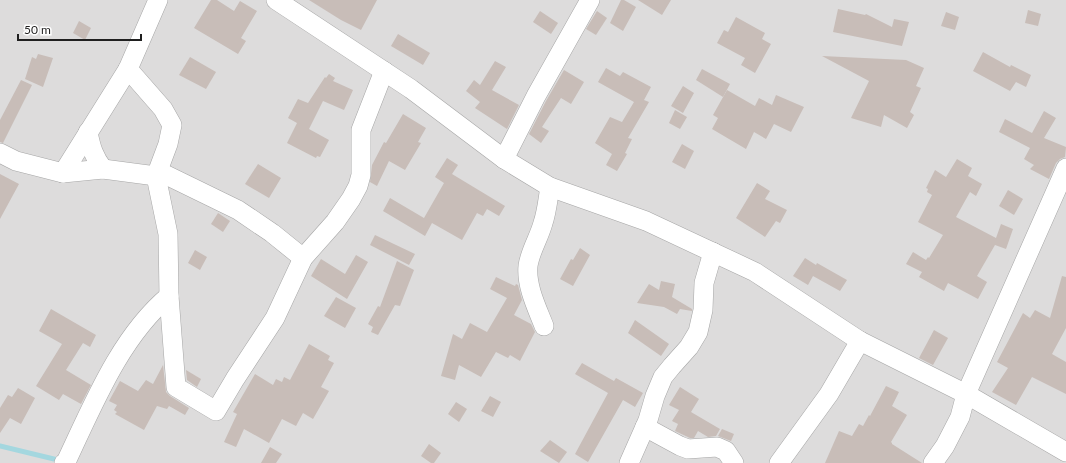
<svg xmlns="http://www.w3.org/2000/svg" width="1066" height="463" font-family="Lato,sans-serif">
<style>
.residential{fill:#dddcdc}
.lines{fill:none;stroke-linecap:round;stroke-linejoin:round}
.stream{stroke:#a4d7df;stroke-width:5}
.building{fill:#c8bdb8}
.street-casing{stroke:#a6a6a6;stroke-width:20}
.street{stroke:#fff;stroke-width:19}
</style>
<rect width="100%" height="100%" fill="#f0ebe5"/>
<!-- residential -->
<rect class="residential" x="0" y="0" width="1066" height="463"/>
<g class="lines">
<!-- stream -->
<path class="stream" d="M0 446 62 461"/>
</g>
<!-- building -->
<g class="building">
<path d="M211 0H217L234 11 240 1 257 11 241 38 246 41 238 54 194 28Z"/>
<path d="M309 0H377L361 30 341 20Z"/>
<path d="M621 0H624L636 7 623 31 610 23Z"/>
<path d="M638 0H671L662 15Z"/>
<path d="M838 9 865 15 866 14 892 27 894 19 909 22 902 46 833 32Z"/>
<path d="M1028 10 1041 14 1038 26 1025 23Z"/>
<path d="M540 11 558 23 551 34 533 22Z"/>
<path d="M597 11 607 18 596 35 586 29Z"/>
<path d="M946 12 959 17 955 30 941 26Z"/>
<path d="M736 17 765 33 762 39 771 44 755 73 741 65 745 58 717 43 724 30 728 32Z"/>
<path d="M79 21 91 28 85 40 73 33Z"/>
<path d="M398 34 430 53 423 65 391 46Z"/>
<path d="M983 52 1010 67 1011 65 1031 75 1026 87 1016 82 1010 91 973 71Z"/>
<path d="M38 54 53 58 43 87 25 79 32 57 36 59Z"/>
<path d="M822 56 906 60 924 68 916 86 921 88 910 112 914 115 907 128 884 115 881 127 851 118 869 81Z"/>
<path d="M190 57 216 72 206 89 179 75Z"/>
<path d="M495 61 506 67 492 90 519 105 507 129 475 108 480 102 466 91 474 80 480 85Z"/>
<path d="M606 68 620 76 623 72 651 87 644 100 649 102 628 138 632 139 625 153 627 154 617 171 606 165 612 154 595 143 610 117 622 122 634 102 598 82Z"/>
<path d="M702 69 730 84 723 97 696 80Z"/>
<path d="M564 70 584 82 571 104 561 98 542 127 549 131 541 143 529 134 546 101Z"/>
<path d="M329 74 335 78 333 81 353 90 344 110 323 101 309 129 329 140 320 157 317 156 316 158 287 143 297 123 288 118 298 99 308 103 325 77 326 78Z"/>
<path d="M21 80 32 85 3 143 0 142V120Z"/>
<path d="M683 86 694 93 683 113 671 106Z"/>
<path d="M727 90 755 106 759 98 772 105 776 95 804 107 791 132 774 124 766 139 754 132 746 149 712 129 718 118 713 115Z"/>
<path d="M675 110 687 117 680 129 669 123Z"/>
<path d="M1044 111 1056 118 1044 138 1066 147 1065 157 1060 159 1056 163 1049 179 1030 169 1034 165 1024 159 1030 148 999 132 1005 119 1032 133Z"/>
<path d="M403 114 426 128 418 142 421 143 405 170 389 161 377 186 370 182 372 165 384 142 386 143Z"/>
<path d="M682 144 694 151 685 169 672 162Z"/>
<path d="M447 158 458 165 452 174 505 206 499 216 487 209 483 216 477 213 462 240 432 223 425 236 383 211 390 198 424 218 444 183 435 177Z"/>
<path d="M957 159 972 168 968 176 982 184 976 196 970 192 956 217 996 238 1001 224 1013 229 1006 249 995 245 977 276 987 282 978 299 948 283 944 291 919 277 922 272 906 264 913 252 926 260 928 257 929 258 943 235 918 222 932 195 927 192 928 189 926 188 935 170 946 177Z"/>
<path d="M258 164 281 178 269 198 245 184Z"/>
<path d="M0 174 19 184 0 219Z"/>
<path d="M757 183 770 191 765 199 787 210 780 223 776 221 765 237 736 218Z"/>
<path d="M1008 190 1023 199 1014 215 999 206Z"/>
<path d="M218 213 230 221 223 232 211 224Z"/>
<path d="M375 235 415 254 409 265 370 245Z"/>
<path d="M580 248 590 255 573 286 560 279 571 259 573 260Z"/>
<path d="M195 250 207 257 200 270 188 263Z"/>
<path d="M356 255 368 262 347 299 311 276 321 259 345 274Z"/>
<path d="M805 258 816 265 817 263 847 280 840 291 813 276 808 285 793 276Z"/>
<path d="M397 261 414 270 400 306 395 305 378 335 371 332 373 327 368 324 378 306 380 307Z"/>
<path d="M1062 276 1066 277V328L1052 354 1066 362V394L1032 377 1016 405 992 392 1008 368 997 362 1023 313 1030 318 1035 310 1050 318Z"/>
<path d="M496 277 515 286 516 284 518 285 522 300 514 315 531 324 535 332 520 361 510 355 508 358 496 352 481 377 459 365 455 380 441 376 453 334 462 339 470 323 487 332 507 298 490 289Z"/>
<path d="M661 281 675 284 672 297 692 309V311L680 309 677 314 664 307 637 303 649 284 659 290Z"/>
<path d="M336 297 356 308 345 328 324 316Z"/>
<path d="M51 309 96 335 90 347 83 343 66 370 91 385 81 404 63 394 59 400 36 386 62 344 39 331Z"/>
<path d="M635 320 669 344 661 356 628 333Z"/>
<path d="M934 330 948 338 933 365 919 358Z"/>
<path d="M309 344 330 356 328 360 334 363 321 387 329 391 313 419 303 413 296 426 282 419 269 443 244 429 236 447 224 442 237 414 233 412 255 374 273 385 276 379 282 382 284 377 290 380Z"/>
<path d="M582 363 614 381 616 378 643 393 635 407 623 400 588 462 575 454 608 393 575 374Z"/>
<path d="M163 365 166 392 170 396 189 408 185 415 169 406 167 409 157 406 144 430 115 414 117 412 114 410 117 405 109 401 120 381 138 391 146 380 153 384Z"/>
<path d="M186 370 201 379 197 387 187 380Z"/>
<path d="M886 386 899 392 892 406 907 415 891 442 892 443V444L922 463H825L839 431 852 436 859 424 863 426 869 415 870 416Z"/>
<path d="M680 387 699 399 691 412 720 429 716 436 708 437 698 431 694 438H690L675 431 678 424 672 421 679 410 669 405Z"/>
<path d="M18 388 35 398 21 424 10 418 0 433V408L8 395 12 397Z"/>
<path d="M490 396 501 402 493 417 481 411Z"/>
<path d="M456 402 467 409 459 422 448 414Z"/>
<path d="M722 429 734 434 731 441 718 436Z"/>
<path d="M550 440 567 452 559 463 540 451Z"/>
<path d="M429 444 441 453 434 463H431L421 456Z"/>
<path d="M270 447 282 454 276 463H261Z"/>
</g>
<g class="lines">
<!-- street casing -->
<g class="street-casing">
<g id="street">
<path d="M276 0 411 89 504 159 550 187 646 221 755 272 860 341 966 394 1066 452"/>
<path d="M128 69 163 109 172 125 168 144 156 176 168 234 169 296 176 387 216 411 235 379 275 318 303 258 335 222 351 199 358 186 361 175V130L384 71"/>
<path d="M88 132C91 148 94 157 103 169"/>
<path d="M0 153 16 161 63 173 103 169 156 176"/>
<path d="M504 159 536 96 590 0"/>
<path d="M158 171 238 210 272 233 303 258"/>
<path d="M63 173 128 69 158 0"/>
<path d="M544 326C537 308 526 286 528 266 530 251 539 238 543 223 547 211 548 198 550 187"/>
<path d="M645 427 680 446 688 449 717 447 726 451 734 463"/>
<path d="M64 463 66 462C93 405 120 337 169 296"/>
<path d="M629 463 648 420 655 396 663 377 672 366 689 347 698 332 703 310 704 283 713 252"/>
<path d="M779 463 829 394 860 341"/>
<path d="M933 463 945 446 960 417 966 394 1066 168"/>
</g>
</g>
<!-- street -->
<use href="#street" class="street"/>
</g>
<!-- scale -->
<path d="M18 34v6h123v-6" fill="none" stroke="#1f1f1f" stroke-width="2"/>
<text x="24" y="34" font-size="12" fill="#1f1f1f" stroke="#ffffff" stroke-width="3" paint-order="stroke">50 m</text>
</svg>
